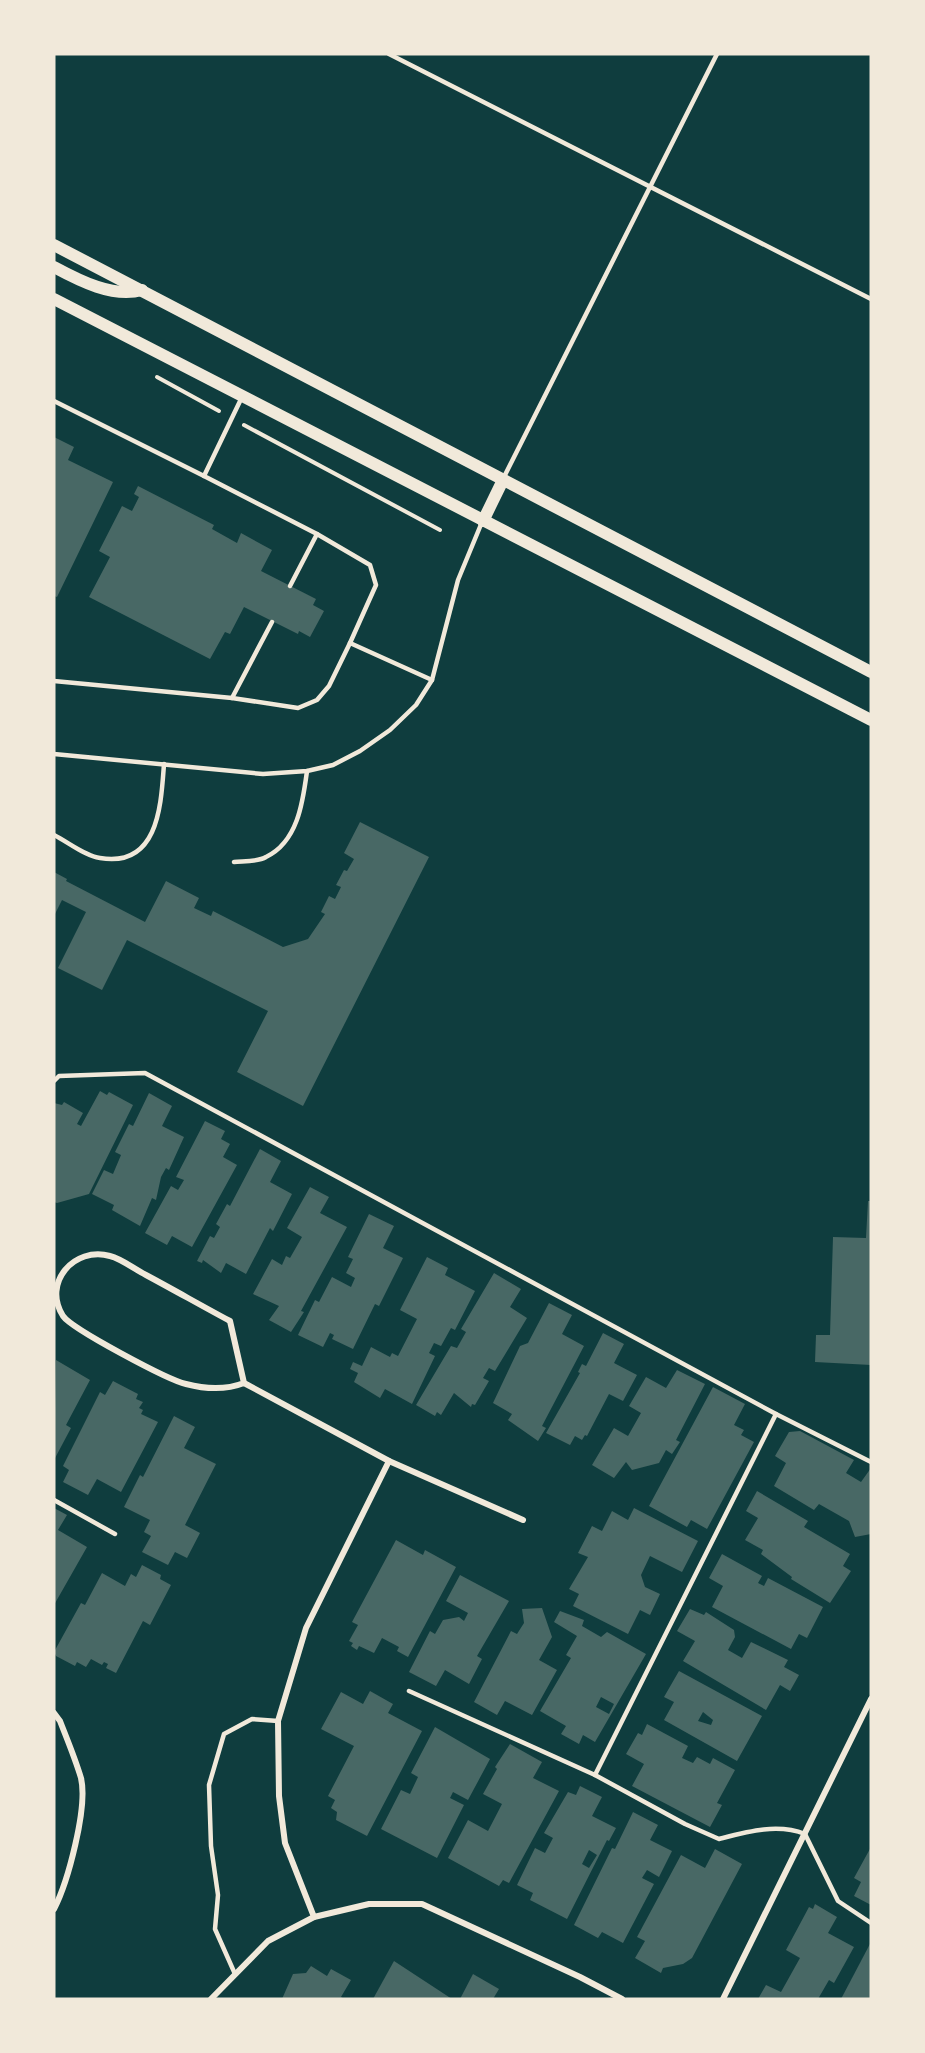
<svg xmlns="http://www.w3.org/2000/svg" width="925" height="2053" font-family="Manrope,sans-serif">
<style>
.building{fill:#486865;fill-rule:evenodd}
.lines{fill:none;stroke-linecap:round;stroke-linejoin:round}
.path{stroke:#f1e9da;stroke-width:4}
.service{stroke:#f1e9da;stroke-width:4.5}
.minor{stroke:#f1e9da;stroke-width:6}
.secondary{stroke:#f1e9da;stroke-width:12}
</style>
<rect width="100%" height="100%" fill="#0f3d3e"/>
<!-- building -->
<g class="building">
<path d="M54 437 74 447 68 460 113 482 57 597 54 596Z"/>
<path d="M138 486 214 525 212 529 237 543 241 533 272 550 261 571 316 599 313 605 324 611 310 637 299 631 298 634 244 607 230 634 225 632 210 659 89 597 110 557 99 551 122 506 132 511 139 497 134 494Z"/>
<path d="M360 822 429 857 303 1106 237 1072 268 1011 127 940 102 990 58 968 86 912 62 900 54 916V872L67 879 66 881 145 922 166 881 199 898 194 908 211 916 213 911 283 947 308 939 325 914 321 912 329 896 335 899 341 887 336 885 344 870 347 871 354 859 344 853Z"/>
<path d="M100 1091 107 1095 109 1092 133 1105 89 1194 57 1203 54 1202V1103L62 1105 64 1102 83 1113 77 1124 81 1126Z"/>
<path d="M149 1093 172 1106 162 1126 184 1137 169 1170 166 1168 161 1177 156 1200 152 1198 140 1226 112 1210 114 1205 92 1194 104 1170 113 1174 121 1155 115 1152 129 1124 133 1126Z"/>
<path d="M205 1121 225 1131 221 1139 230 1144 223 1157 237 1165 192 1247 172 1236 167 1245 145 1233 171 1186 178 1190 184 1180 176 1177Z"/>
<path d="M260 1149 281 1161 270 1182 292 1194 273 1231 270 1228 246 1274 226 1263 221 1273 203 1260 202 1263 197 1261 210 1236 214 1238 220 1227 216 1224 227 1204 230 1206Z"/>
<path d="M310 1187 329 1197 320 1213 347 1227 301 1311 304 1312 291 1332 269 1320 279 1306 253 1294 272 1259 282 1265 286 1256 290 1258 302 1237 287 1228Z"/>
<path d="M868 1201H871V1365L815 1362 816 1335H830L833 1237 866 1238Z"/>
<path d="M369 1214 394 1226 383 1248 403 1258 379 1306 375 1304 353 1349 332 1339 334 1335 330 1333 323 1347 298 1335 315 1300 319 1302 332 1277 351 1287 355 1278 346 1273 353 1259 348 1257Z"/>
<path d="M427 1257 448 1268 445 1275 475 1291 455 1330 451 1328 441 1346 434 1343 429 1353 435 1356 412 1404 385 1389 380 1398 354 1382 358 1373 350 1369 353 1362 362 1366 371 1347 390 1357 392 1353 398 1356 417 1319 400 1310Z"/>
<path d="M494 1273 521 1289 510 1307 527 1318 495 1371 489 1368 483 1378 489 1381 475 1405 472 1404 471 1407 454 1393 441 1415 437 1412 435 1416 416 1405 451 1346 457 1348 466 1332 461 1329Z"/>
<path d="M549 1303 572 1315 562 1334 584 1346 542 1426 546 1428 538 1441 508 1420 512 1414 493 1403 520 1346 528 1343Z"/>
<path d="M603 1333 624 1344 614 1363 637 1375 623 1401 609 1394 587 1436 585 1435 582 1440 575 1436 570 1445 546 1433 580 1373 578 1372 582 1364 586 1366Z"/>
<path d="M56 1360 90 1380 66 1425 71 1428 54 1460Z"/>
<path d="M677 1370 705 1384 676 1440 680 1442 672 1454 666 1450 659 1463 632 1470 626 1462 614 1478 592 1465 614 1428 628 1436 641 1413 629 1406 646 1377 666 1388Z"/>
<path d="M113 1381 138 1394 136 1399 143 1402 139 1408 143 1410 141 1414 158 1422 121 1492 97 1479 88 1495 63 1482 69 1470 63 1466 100 1392 105 1395Z"/>
<path d="M713 1387 745 1404 734 1425 744 1430 741 1435 754 1442 707 1529 691 1520 687 1527 649 1506Z"/>
<path d="M174 1416 195 1427 184 1448 216 1464 185 1525 200 1533 187 1558 175 1552 168 1565 142 1552 151 1536 144 1532 150 1520 124 1507 140 1475 143 1477Z"/>
<path d="M800 1431 854 1460 846 1473 861 1482 871 1468V1534L855 1537 849 1521 819 1504 814 1510 774 1486 786 1463 775 1456 789 1432Z"/>
<path d="M757 1491 808 1521 804 1527 850 1554 843 1566 851 1571 830 1603 791 1579 792 1577 761 1554 763 1550 745 1540 758 1518 746 1511Z"/>
<path d="M54 1508 67 1515 58 1530 87 1547 54 1605Z"/>
<path d="M634 1508 698 1541 682 1572 650 1556 641 1575 645 1587 660 1594 650 1615 640 1610 628 1634 573 1606 579 1594 569 1589 588 1557 578 1553 592 1526 602 1531 612 1511 628 1520Z"/>
<path d="M396 1540 423 1555 425 1550 456 1567 408 1657 397 1651 399 1647 382 1638 374 1653 359 1646 357 1650 351 1646 353 1643 349 1641 358 1625 352 1622Z"/>
<path d="M722 1554 762 1576 758 1583 764 1586 768 1578 823 1607 807 1638 799 1634 791 1649 712 1607 723 1586 709 1578Z"/>
<path d="M142 1565 161 1575 160 1579 171 1585 150 1625 143 1621 116 1673 106 1668 108 1664 104 1662 102 1665 91 1659 86 1667 77 1662 75 1666 56 1656 54 1652 81 1603 85 1605 102 1573 125 1586 131 1574 136 1577Z"/>
<path d="M460 1575 509 1601 477 1656 482 1659 469 1684 445 1670 436 1686 409 1672 430 1631 435 1634 443 1620 459 1617 464 1621 468 1613 446 1601Z"/>
<path d="M542 1608 552 1637 539 1660 557 1670 532 1715 505 1701 497 1715 474 1702 511 1631 517 1634 524 1623 522 1609Z"/>
<path d="M690 1609 704 1615 706 1612 734 1630 735 1637 728 1650 742 1658 751 1642 788 1660 784 1667 799 1675 790 1691 780 1685 766 1710 683 1661 695 1641 677 1631Z"/>
<path d="M560 1611 584 1620 582 1626 601 1637 607 1632 646 1654 595 1742 583 1735 579 1744 561 1734 566 1726 540 1711 571 1658 566 1655 577 1636 554 1622ZM601 1697 614 1704 609 1714 596 1707Z"/>
<path d="M679 1671 762 1716 737 1761 664 1720 674 1702 664 1697ZM703 1712 713 1720 711 1725 698 1721Z"/>
<path d="M370 1691 393 1704 388 1713 422 1731 367 1836 336 1820 337 1812 331 1808 335 1800 328 1796 354 1746 321 1729 341 1692 363 1704Z"/>
<path d="M647 1724 688 1746 682 1758 693 1763 697 1757 710 1764 713 1758 735 1770 717 1803 722 1805 710 1827 632 1786 644 1764 626 1754 638 1733 642 1735Z"/>
<path d="M435 1727 490 1759 468 1800 453 1792 450 1798 464 1805 437 1858 381 1829 401 1790 410 1794 418 1777 411 1773Z"/>
<path d="M510 1744 542 1762 533 1778 559 1791 509 1883 503 1880 499 1886 448 1858 468 1820 488 1831 502 1804 483 1794 497 1769 495 1767Z"/>
<path d="M580 1786 602 1797 592 1816 616 1828 609 1841 607 1840 567 1919 530 1900 533 1893 517 1885 535 1848 545 1853 553 1838 544 1833 568 1792 576 1795ZM589 1850 597 1855 589 1868 582 1864Z"/>
<path d="M633 1812 658 1825 650 1840 672 1851 659 1877 647 1870 642 1878 654 1884 623 1943 602 1932 598 1938 574 1925 612 1848 615 1849Z"/>
<path d="M871 1847V1905L854 1896 861 1882 854 1878Z"/>
<path d="M715 1849 742 1864 692 1958 683 1964 663 1968 661 1973 635 1958 645 1941 637 1937 681 1855 705 1868Z"/>
<path d="M815 1904 837 1917 828 1933 854 1947 834 1983 829 1980 818 1999H758L766 1985 781 1992 800 1958 786 1950 809 1907 813 1909Z"/>
<path d="M871 1942V1999H841Z"/>
<path d="M394 1961 452 1999H373Z"/>
<path d="M311 1966 327 1976 331 1969 351 1980 341 1997 344 1999H282L293 1974 306 1973Z"/>
<path d="M473 1974 499 1989 493 1999H460Z"/>
</g>
<g class="lines">
<!-- path -->
<g class="path">
<path d="M157 377 219 411"/>
<path d="M244 425 440 530"/>
</g>
<!-- service -->
<g class="service">
<path d="M389 54 871 299"/>
<path d="M242 397 204 476 317 534 370 565 376 585 350 643 432 680"/>
<path d="M54 401 204 476"/>
<path d="M504 477 717 54"/>
<path d="M290 586 317 534"/>
<path d="M54 681 232 698 298 708 317 700 329 686 350 643"/>
<path d="M232 698 272 622"/>
<path d="M54 754 263 774 307 771 333 765 360 751 390 730 416 705 432 680 458 580 482 522"/>
<path d="M54 835C68 842 85 856 100 858 159 868 161 804 164 764"/>
<path d="M234 862C243 861 258 862 266 857 298 842 303 801 307 771"/>
<path d="M54 1081 59 1076 145 1073 776 1414 871 1462"/>
<path d="M54 1500 115 1534"/>
<path d="M409 1691 595 1775 776 1414"/>
<path d="M595 1775 685 1824 719 1839C746 1832 777 1823 805 1834L838 1901 871 1923"/>
<path d="M235 1974 215 1929 218 1895 211 1846 209 1785 224 1734 252 1719 278 1721"/>
</g>
<!-- minor -->
<g class="minor">
<path d="M244 1383 230 1321C202 1306 174 1290 146 1275 134 1269 122 1259 110 1256 74 1246 42 1283 63 1316 72 1329 168 1380 186 1384 205 1389 226 1390 244 1383L389 1461 523 1520"/>
<path d="M54 1713 60 1721C67 1739 75 1758 81 1778 88 1807 68 1882 54 1909"/>
<path d="M314 1917 285 1843 279 1796 278 1721 306 1628 389 1461"/>
<path d="M211 1999 268 1941 314 1917 369 1904H422L580 1977 622 1999"/>
<path d="M723 1999 871 1699"/>
</g>
<!-- secondary -->
<g class="secondary">
<path d="M54 245 871 672"/>
<path d="M54 267C80 281 113 298 142 290"/>
<path d="M54 299 871 720"/>
<path d="M483 521 503 480"/>
</g>
</g>
<!-- border -->
<rect width="925" height="2053" fill="none" stroke="#f1e9da" stroke-width="111"/>
</svg>
